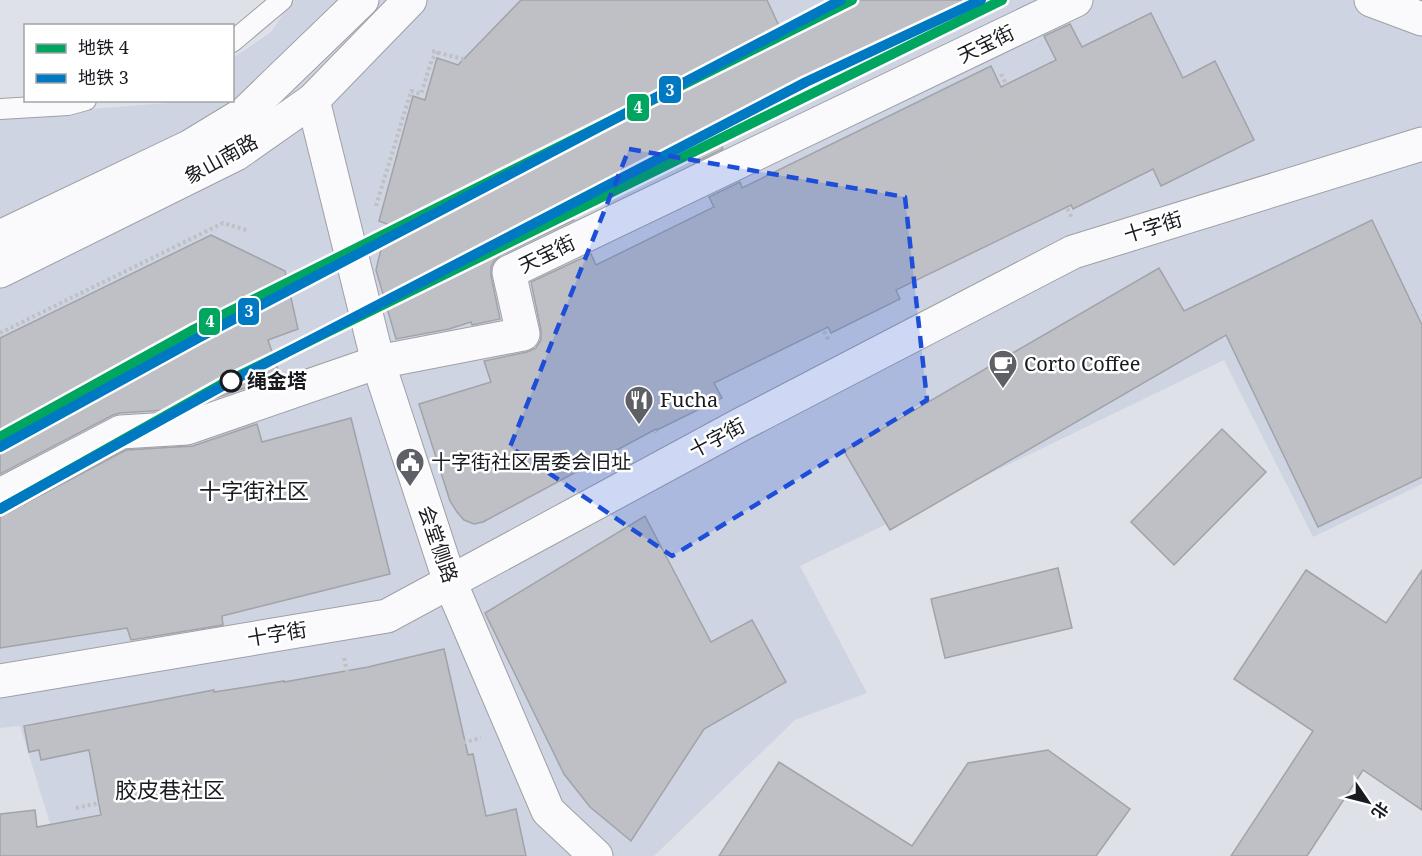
<svg xmlns="http://www.w3.org/2000/svg" width="1422" height="856" font-family="'Noto Serif','Noto Sans SC',serif">
<style>
.built{fill:#cfd4e2}
.building{fill:#bfc0c5;stroke:#a1a3a9;stroke-width:1.5}
.lines{fill:none;stroke-linecap:round;stroke-linejoin:round}
.lane-casing{stroke:#9ea0a5;stroke-width:22}
.street-casing{stroke:#9ea0a5;stroke-width:35}
.secondary-casing{stroke:#9ea0a5;stroke-width:35}
.primary-casing{stroke:#9ea0a5;stroke-width:35}
.path{stroke:#c0c0c3;stroke-width:4;stroke-dasharray:3 3;stroke-linecap:butt}
.lane{stroke:#fafafc;stroke-width:20}
.street{stroke:#fafafc;stroke-width:33}
.secondary{stroke:#fafafc;stroke-width:33}
.primary{stroke:#fafafc;stroke-width:33}
.metro-1-casing{stroke:#fff;stroke-width:15}
.metro-2-casing{stroke:#fff;stroke-width:15}
.metro-1{stroke:#00a560;stroke-width:10}
.metro-2{stroke:#0079c3;stroke-width:10}
.marked{fill:#1d4ed8;fill-opacity:0.2;stroke:#1d4ed8;stroke-width:4.5;stroke-dasharray:12 8;stroke-linejoin:round}
.stop-dot{fill:#fff;stroke:#191b20;stroke-width:3}
.labels{text-anchor:middle;stroke-width:5;stroke-linejoin:round;paint-order:stroke}
.street-label{font-size:20px;fill:#191b20;stroke:#fff}
.poi-label{font-size:20px;fill:#191b20;stroke:#fff;text-anchor:start}
.stop-label{font-size:20px;font-weight:bold;fill:#191b20;stroke:#fff;text-anchor:start}
.quarter-label{font-size:22px;fill:#191b20;stroke:#fff}
.line-badge{stroke:#fff;stroke-width:2}
.badge-label{font-size:16px;text-anchor:middle;font-weight:bold;fill:#fff}
</style>
<rect width="100%" height="100%" fill="#dfe1e8"/>
<!-- built -->
<path class="built" d="M292 0H1422V484L1313 537 1224 360 800 566 867 693 795 720 654 856H60L20 726 0 728V116L167 103 171 101 232 100 233 58 271 32Z"/>
<!-- building -->
<g class="building">
<path d="M521 0H767L785 39 834 15 827 0H971L712 127 723 149 694 163 684 141 564 201 574 220 501 255 494 261 491 267V276L500 319 472 325 471 322 449 329 396 339 376 270 387 224 379 221 413 96 425 100 437 58 458 65Z"/>
<path d="M1151 13 1183 78 1215 61 1254 140 1161 186 1153 169 1073 209 1071 205 896 290 900 299 831 333 828 327 714 383 722 398 657 430 656 429 483 522 474 524 464 520 457 512 450 501 419 404 491 382 484 361 527 352 536 348 541 340V330L531 282 591 254 596 265 714 207 709 197 740 182 742 188 991 66 1001 87 1056 60 1044 36 1070 24 1082 47Z"/>
<path d="M1372 220 1422 325V477L1318 527 1226 335 890 530 844 451 1159 268 1184 311Z"/>
<path d="M211 235 285 271 298 329 268 340 280 376 183 409 120 413 113 415 0 474V338Z"/>
<path d="M351 418 390 574 222 616 223 625 131 640 127 628 0 648V514L9 512 126 450 193 446 257 424 262 442Z"/>
<path d="M1222 429 1266 472 1174 565 1131 522Z"/>
<path d="M645 516 711 642 752 620 786 682 704 729 631 841 590 807 564 774 485 613Z"/>
<path d="M1058 568 1072 628 945 658 931 599Z"/>
<path d="M1306 570 1386 623 1422 570V810L1363 770 1307 856H1231L1313 731 1234 679Z"/>
<path d="M444 649 468 755 473 754 486 816 516 809 526 856H0V814L35 810 37 827 101 815 89 750 41 760 39 750 29 752 24 726 214 690V692L284 681V682L368 667Z"/>
<path d="M1048 750 1130 809 1096 856H719L779 762 912 846 968 763Z"/>
</g>
<g class="lines">
<!-- lane casing -->
<g class="lane-casing">
<g id="lane">
<path d="M232 42 282 0"/>
<path d="M0 109 68 105 86 100"/>
</g>
</g>
<!-- street casing -->
<g class="street-casing">
<g id="street">
<path d="M1371 0 1422 19"/>
<path d="M313 100 378 362 450 582 548 811 596 856"/>
<path d="M0 495 121 432 187 428 378 362 523 334 509 272 1076 0"/>
</g>
</g>
<!-- secondary casing -->
<g class="secondary-casing">
<path id="secondary" d="M0 681 387 616 740 425 1073 252 1422 144"/>
</g>
<!-- primary casing -->
<g class="primary-casing">
<g id="primary">
<path d="M0 237 189 147 245 113 362 0"/>
<path d="M0 271 236 154 313 100 410 0"/>
</g>
</g>
<!-- path -->
<g class="path">
<path d="M432 51 509 71 543 102 593 194"/>
<path d="M1001 74 1072 218"/>
<path d="M543 102 635 14"/>
<path d="M752 193 829 341"/>
<path d="M376 206 411 91 421 94 432 59 438 52"/>
<path d="M777 240 852 204 858 214 1028 128"/>
<path d="M574 278 656 433"/>
<path d="M0 333 223 223 249 231"/>
<path d="M344 658 372 780"/>
<path d="M76 808 122 798 262 780 300 793 372 780 396 760 481 738"/>
</g>
<!-- lane -->
<use href="#lane" class="lane"/>
<!-- street -->
<use href="#street" class="street"/>
<!-- secondary -->
<use href="#secondary" class="secondary"/>
<!-- primary -->
<use href="#primary" class="primary"/>
<!-- metro-1 casing -->
<g class="metro-1-casing">
<g id="metro-1">
<path d="M0 437 191 331 852 0"/>
<path d="M0 509 222 384 1002 0"/>
</g>
</g>
<!-- metro-2 casing -->
<g class="metro-2-casing">
<g id="metro-2">
<path d="M0 447 198 338 841 0"/>
<path d="M0 509 226 384 806 82 981 0"/>
</g>
</g>
<!-- metro-1 -->
<use href="#metro-1" class="metro-1"/>
<!-- metro-2 -->
<use href="#metro-2" class="metro-2"/>
</g>
<!-- marked area -->
<path class="marked" d="M629 149 905 197 927 400 672 556 510 447Z"/>
<!-- icons -->
<defs>
<g id="cafe-pin" transform="scale(1.5)"><path d="M0 17L-7.5 6A9.5 9.5 0 1 1 7.5 6Z" fill="#5e6066" stroke="#fff"/><path d="M-5.5-4.5H6V0H3Q3 3.5 0 3.5H-2.5Q-5.5 3.5-5.5 0ZM3-3.2v2h1.7v-2ZM-6 4.5H4V6H-6Z" fill="#fff"/></g>
<g id="restaurant-pin" transform="scale(1.5)"><path d="M0 17L-7.5 6A9.5 9.5 0 1 1 7.5 6Z" fill="#5e6066" stroke="#fff"/><path d="M-5-6h1v4h1v-4h1v4h1v-4h1v5L-1.5 .5V6h-2V.5L-5-1ZM5-6V6H3V1.5H1.5Q1.5-4 5-6Z" fill="#fff"/></g>
<g id="civic-pin" transform="scale(1.5)"><path d="M0 17L-7.5 6A9.5 9.5 0 1 1 7.5 6Z" fill="#5e6066" stroke="#fff"/><path d="M-.6-6.5H3V-4.5H.6V-3L4-1V1h2V6H-6V1h2V-1L-.6-3ZM-1.2 2.5V6h2.4V2.5Z" fill="#fff"/></g>
</defs>
<g fill-rule="evenodd">
<use href="#cafe-pin" x="1003" y="364"/>
<use href="#restaurant-pin" x="639" y="400"/>
<use href="#civic-pin" x="410" y="462"/>
</g>
<!-- markers -->
<circle class="stop-dot" cx="231" cy="381" r="10"/>
<g class="labels">
<!-- street labels -->
<g class="street-label">
<text transform="translate(986 44) rotate(-26)" y="7">天宝街</text>
<text transform="translate(221 159) rotate(-29)" y="7">象山南路</text>
<text transform="translate(1153 227) rotate(-17)" y="7">十字街</text>
<text transform="translate(547 254) rotate(-26)" y="7">天宝街</text>
<text transform="translate(717 438) rotate(-28)" y="7">十字街</text>
<text transform="translate(438 544) rotate(71)" y="7">会堂侧路</text>
<text transform="translate(277 634) rotate(-9)" y="7">十字街</text>
</g>
<!-- poi labels -->
<g class="poi-label">
<text x="1024" y="371">Corto Coffee</text>
<text x="660" y="407">Fucha</text>
<text x="431" y="469">十字街社区居委会旧址</text>
</g>
<!-- stop labels -->
<g class="stop-label">
<text x="247" y="388">绳金塔</text>
</g>
<!-- quarter labels -->
<g class="quarter-label">
<text x="254" y="499">十字街社区</text>
<text x="170" y="798">胶皮巷社区</text>
</g>
</g>
<g class="line-badge">
<rect x="658" y="75" width="24" height="29" rx="6" fill="#0079c3"/>
<rect x="626" y="93" width="24" height="29" rx="6" fill="#00a560"/>
<rect x="237" y="297" width="23" height="29" rx="6" fill="#0079c3"/>
<rect x="198" y="307" width="23" height="29" rx="6" fill="#00a560"/>
</g>
<g class="badge-label">
<text x="670" y="96">3</text>
<text x="638" y="113">4</text>
<text x="249" y="317">3</text>
<text x="210" y="327">4</text>
</g>
<!-- legend -->
<rect x="24" y="24" width="210" height="78" fill="#ffffff" stroke="#a3a4a6" stroke-width="1.5"/>
<rect x="36" y="44" width="30" height="9" fill="#00a560" stroke="#a3a4a6" stroke-width="1.5"/>
<text x="78" y="54" font-size="18" fill="#191b20">地铁 4</text>
<rect x="36" y="74" width="30" height="9" fill="#0079c3" stroke="#a3a4a6" stroke-width="1.5"/>
<text x="78" y="84" font-size="18" fill="#191b20">地铁 3</text>
<!-- north arrow -->
<g transform="translate(1368 802) rotate(125)" stroke="#ffffff" stroke-width="4.5" paint-order="stroke">
<path d="M0-4.5L10 22L0 15L-10 22Z" fill="#191b20"/>
<text y="-9" font-size="16" font-weight="bold" text-anchor="middle" fill="#191b20">北</text>
</g>
</svg>
